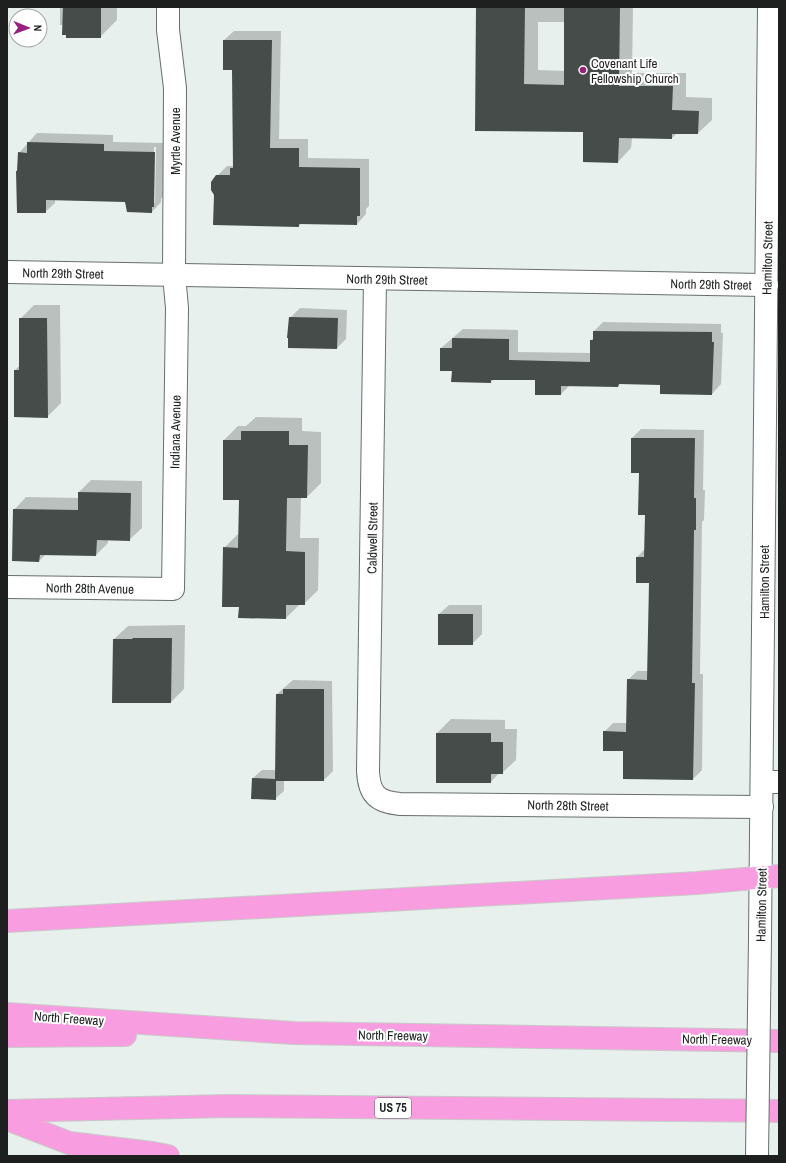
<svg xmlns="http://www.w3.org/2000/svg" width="786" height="1163" font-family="'Archivo Narrow',sans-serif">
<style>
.shadow{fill:#0003;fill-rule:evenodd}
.building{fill:#454c4a}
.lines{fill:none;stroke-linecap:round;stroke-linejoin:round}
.minor-casing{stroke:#676e6c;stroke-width:24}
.secondary-casing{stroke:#676e6c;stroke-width:24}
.motorway-casing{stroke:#c9c9c9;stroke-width:24}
.minor{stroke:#fff;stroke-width:22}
.secondary{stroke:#fff;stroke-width:22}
.motorway{stroke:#f89ddf;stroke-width:22}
.secondary-bridge-casing{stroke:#676e6c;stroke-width:24;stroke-linecap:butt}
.secondary-bridge{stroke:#fff;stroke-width:22}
.poi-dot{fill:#96217e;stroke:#fff;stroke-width:1.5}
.labels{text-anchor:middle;stroke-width:4;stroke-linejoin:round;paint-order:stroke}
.shield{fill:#fff;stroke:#616362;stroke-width:1}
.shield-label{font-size:12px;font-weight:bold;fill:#1d201f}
.poi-label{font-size:13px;fill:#1d201f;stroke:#fff;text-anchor:start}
.street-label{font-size:13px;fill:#1d201f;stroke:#fff}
</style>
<rect width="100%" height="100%" fill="#e8f0ee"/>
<!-- shadow -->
<g class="shadow">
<path d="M60 7H117V20L100 37 64 25H60Z"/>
<path d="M477 7H633L632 73H686V97L712 98V120L698 133H677L672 138H632L631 148 618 162 584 131 476 130ZM538 22H565V71L538 70Z"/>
<path d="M234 31H281L279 139H308V158L369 159V206L366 209V214L357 224 302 223 299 226 214 224 217 176 227 166H234L233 69 224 40Z"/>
<path d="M37 133 113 135V142L164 143 163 196 161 199V202L152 212 126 201 55 199V203L45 212 19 153ZM154 147H156L155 203H153Z"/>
<path d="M34 305H60L61 403 47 417 15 370 20 365V319Z"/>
<path d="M300 308 347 310 346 339 337 348 290 318Z"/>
<path d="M603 322 721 324V333H723L721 384 712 394 661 384H620L618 386 570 385 561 394 536 379H494L491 382 453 370 441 348 463 329 518 330V352L591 353V340L594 338V331Z"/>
<path d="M256 417 302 418V431L321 432V483L307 497H301L300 538H319L318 590 304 604H300L286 618 240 606 224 548 238 534H240V499L224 440 238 426H246Z"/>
<path d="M641 429 704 430 703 490H705L704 520 702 522 700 674H703L702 770 693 779 624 750 604 732 613 723H627L628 680 637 671H648L650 582 637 557 645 549 646 514 640 472 632 438Z"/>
<path d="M91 480 142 481V528L129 540 108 539V543L96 555 46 554 39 561 14 510 26 497 79 498V492Z"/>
<path d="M449 605H482V634L472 644 439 614Z"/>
<path d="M185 625 184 689 171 702 114 639 128 626Z"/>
<path d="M293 680 332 681 333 771 324 780H284V791L275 799 253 778 262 770H276L277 694Z"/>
<path d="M451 719 505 720V729H517L516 760 502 773H499L491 782 437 733Z"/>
</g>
<!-- building -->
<g class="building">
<path d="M63 7H101V38H66V35H62Z"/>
<path d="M476 7H525L524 84 564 85V7H620L619 86H673L672 110 699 111 698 134H672V139L619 138 618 163 583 162V132L475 131Z"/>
<path d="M223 40H272L270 148H299V167L360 168V216H357V225L299 224V227L213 225 214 195 211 190V182L216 175H230V168H233L232 70H223Z"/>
<path d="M27 142 104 144V151L155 152 154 207H152V213L127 212 125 202 46 200V213H17L16 171H17L18 152 27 153Z"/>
<path d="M289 317 338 318 337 349 288 348V338H287Z"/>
<path d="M19 318H47L48 418 14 417V370H19Z"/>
<path d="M593 331 712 332V342H714L712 395 660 394V385L619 384 618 387 561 386V395H535V380H491V383L451 382 452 371H440V348H452V338L509 339V360L590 362V340H593Z"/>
<path d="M241 431H289V445H308L307 498H287L286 551 305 552V605H286V619L238 618 239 607H222L223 547 238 548 239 500H223V440H241Z"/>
<path d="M631 438H695L694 498H696V530H694L692 683H695L693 780 623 779V751H603V731L626 732 627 679 647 680 649 583H636V557H644L645 515H638L639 473H631Z"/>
<path d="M78 492 131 493 130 541 97 540 96 556 40 555 39 562 12 561 13 509 78 510Z"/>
<rect x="438" y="614" width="35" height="31"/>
<path d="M132 638H172L171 703H112L113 639H133Z"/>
<path d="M283 689H324V781H276V800L251 799 252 778 275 779 276 694H283Z"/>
<path d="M436 733H491V742H503V774H491V783H436Z"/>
</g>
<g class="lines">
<!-- minor casing -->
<g class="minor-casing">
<g id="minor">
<path d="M7 272 767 285"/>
<path d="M375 279 368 771C369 794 377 802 400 804L762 807"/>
<path d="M7 587 173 589 177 308 174 275 175 88 168 30V7"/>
<path d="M762 782H779"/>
</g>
</g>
<!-- secondary casing -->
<g class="secondary-casing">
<path id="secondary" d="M760 938 769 7"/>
</g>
<!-- motorway casing -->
<g class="motorway-casing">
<g id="motorway">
<path d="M7 921 697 883 779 876"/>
<path d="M7 1014 294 1033 779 1041"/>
<path d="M7 1036 125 1035"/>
<path d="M7 1111 228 1106 779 1111"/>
<path d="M7 1119 69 1143 152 1153 168 1156"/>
</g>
</g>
<!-- minor -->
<use href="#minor" class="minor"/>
<!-- secondary -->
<use href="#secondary" class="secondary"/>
<!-- motorway -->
<use href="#motorway" class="motorway"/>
<!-- secondary-bridge casing -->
<g class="secondary-bridge-casing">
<path id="secondary-bridge" d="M757 1156 760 938"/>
</g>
<!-- secondary-bridge -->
<use href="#secondary-bridge" class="secondary-bridge"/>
</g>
<!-- markers -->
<circle class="poi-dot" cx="583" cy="70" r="4"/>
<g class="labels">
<!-- shield labels -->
<rect class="shield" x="375" y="1098" width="36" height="20" rx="3"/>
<g class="shield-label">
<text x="393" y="1112">US 75</text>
</g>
<!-- poi labels -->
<g class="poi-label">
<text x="591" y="68">Covenant Life<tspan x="591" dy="15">Fellowship Church</tspan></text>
</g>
<!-- street labels -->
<g class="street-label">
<text transform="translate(175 141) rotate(-90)" y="5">Myrtle Avenue</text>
<text transform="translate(767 258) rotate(-89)" y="5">Hamilton Street</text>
<text transform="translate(63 273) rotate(1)" y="5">North 29th Street</text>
<text transform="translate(387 279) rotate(1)" y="5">North 29th Street</text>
<text transform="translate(711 284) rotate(1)" y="5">North 29th Street</text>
<text transform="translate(175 432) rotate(-89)" y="5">Indiana Avenue</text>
<text transform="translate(372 538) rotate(-89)" y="5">Caldwell Street</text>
<text transform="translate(764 582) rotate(-90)" y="5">Hamilton Street</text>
<text transform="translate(90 588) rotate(1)" y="5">North 28th Avenue</text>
<text transform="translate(568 805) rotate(1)" y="5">North 28th Street</text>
<text transform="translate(761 905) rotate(-89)" y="5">Hamilton Street</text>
<text transform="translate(69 1018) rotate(4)" y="5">North Freeway</text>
<text transform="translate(393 1035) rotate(1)" y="5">North Freeway</text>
<text transform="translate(717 1039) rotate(1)" y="5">North Freeway</text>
</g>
</g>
<!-- border -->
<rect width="786" height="1163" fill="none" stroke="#1d201f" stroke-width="16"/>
<!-- north arrow -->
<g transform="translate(28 28) rotate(91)"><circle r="19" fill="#ffffff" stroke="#a5a6a5"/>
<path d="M0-3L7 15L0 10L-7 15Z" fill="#96217e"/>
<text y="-6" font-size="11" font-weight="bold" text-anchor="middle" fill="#1d201f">N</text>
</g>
</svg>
